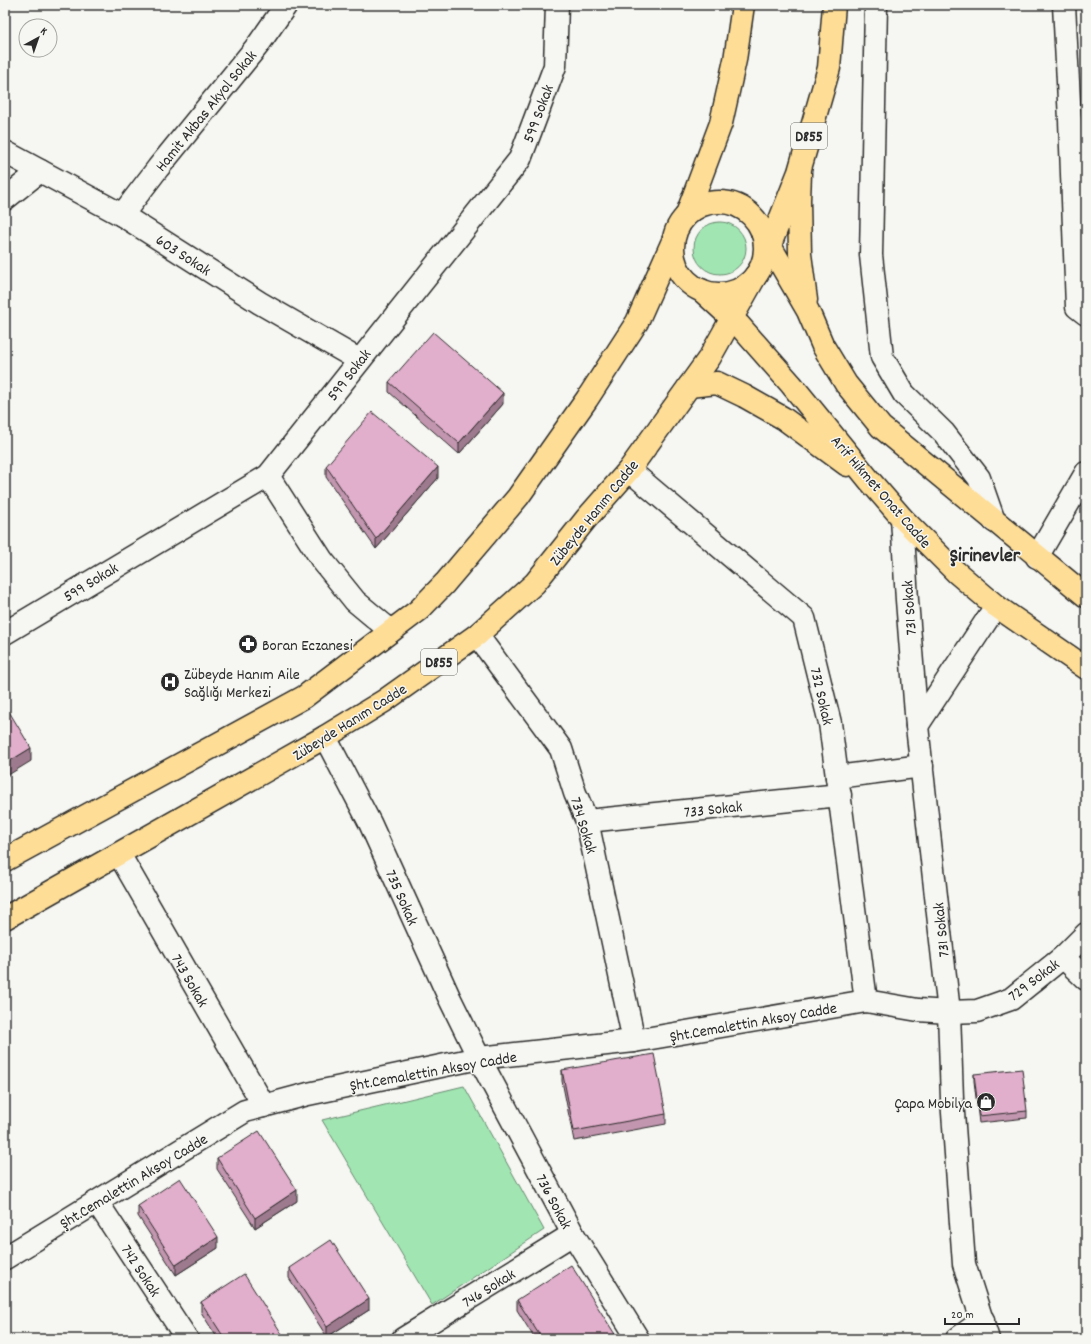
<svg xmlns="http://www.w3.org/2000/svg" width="1091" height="1344" font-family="Dekko,sans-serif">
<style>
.green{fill:#a1e6b2;stroke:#66886e}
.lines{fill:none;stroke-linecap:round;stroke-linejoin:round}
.minor-casing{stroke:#2b2b2b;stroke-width:25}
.major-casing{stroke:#2b2b2b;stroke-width:25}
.highway-casing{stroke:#2b2b2b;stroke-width:25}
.minor{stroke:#f6f6f2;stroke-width:22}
.major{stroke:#fedd96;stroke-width:22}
.highway{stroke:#fedd96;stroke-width:22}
.wall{fill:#c296af;stroke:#2b2b2b}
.shaded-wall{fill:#9e7a8e;stroke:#2b2b2b}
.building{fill:#e1aecb;stroke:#2b2b2b}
.labels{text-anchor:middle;stroke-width:3;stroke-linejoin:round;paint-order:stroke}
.shield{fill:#f6f6f2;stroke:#686867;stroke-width:1}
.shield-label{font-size:15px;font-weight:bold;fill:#2b2b2b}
.street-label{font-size:16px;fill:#2b2b2b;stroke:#f6f6f2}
.poi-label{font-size:16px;fill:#2b2b2b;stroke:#f6f6f2;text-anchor:start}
.district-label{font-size:20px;font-weight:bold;fill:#2b2b2b;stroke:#f6f6f2}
</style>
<rect width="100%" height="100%" fill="#f6f6f2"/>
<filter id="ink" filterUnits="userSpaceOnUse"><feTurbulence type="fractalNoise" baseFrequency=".025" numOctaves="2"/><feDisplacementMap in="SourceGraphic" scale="8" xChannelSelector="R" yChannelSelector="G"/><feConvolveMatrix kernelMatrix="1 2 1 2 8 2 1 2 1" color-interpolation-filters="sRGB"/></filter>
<g filter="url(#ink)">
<!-- green -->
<g class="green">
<circle cx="720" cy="248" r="26"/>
<path d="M464 1086 544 1230 432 1305 322 1120Z"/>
</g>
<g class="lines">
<!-- minor casing -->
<g class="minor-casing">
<g id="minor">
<path d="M876 5 871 255 882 357 904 394 944 433 979 478 994 521"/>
<path d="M1064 5 1070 120 1077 307 1086 314"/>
<path d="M5 152 122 215 260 303 359 360"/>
<path d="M5 199 40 171"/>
<path d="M122 215 158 168 258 45 286 5"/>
<path d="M629 470 804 618 830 723 866 1001"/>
<path d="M268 476 322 560 355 601 391 631"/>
<path d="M902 518 907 600 917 726 949 1012 952 1099 964 1264 988 1339"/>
<path d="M1037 557 1086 473"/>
<path d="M5 633 268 476 520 159 555 66 557 5"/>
<path d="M477 635 561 749 575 793 587 821 634 1041"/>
<path d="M917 726 996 606"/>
<path d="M325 737 370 823 449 997 479 1058 573 1234 638 1339"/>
<path d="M837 777 922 766"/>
<path d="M587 821 840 795"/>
<path d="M119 854 264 1106"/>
<path d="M1063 957 1086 979"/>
<path d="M97 1202 187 1339"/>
<path d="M5 1258 245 1111 308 1094 479 1058 634 1041 866 1001 918 1010 949 1012 977 1011 1011 999 1063 957 1086 934"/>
<path d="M403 1339 573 1234"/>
<path d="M957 1339 983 1320"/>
</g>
</g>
<!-- major casing -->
<g class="major-casing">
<g id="major">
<path d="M800 173 799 200 800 254 806 300"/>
<path d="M762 232 808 311 823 346 846 384 881 427 1086 596"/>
<path d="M701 290 739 325 791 384 870 481 902 518 956 572 996 606 1086 668"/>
<path d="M689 386 717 383 744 396 783 418 847 465"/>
</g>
</g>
<!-- highway casing -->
<g class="highway-casing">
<g id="highway">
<circle cx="719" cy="248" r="46"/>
<path d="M687 214 721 123 735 60 743 5"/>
<path d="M766 255 799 172 829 68 834 5"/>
<path d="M5 860 304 697 419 610 445 583 518 497 587 399 637 322 673 241"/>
<path d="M5 918 325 737 384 701 477 635 535 583 586 519 629 470 710 357 756 275"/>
</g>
</g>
<!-- minor -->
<use href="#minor" class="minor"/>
<!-- major -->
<use href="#major" class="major"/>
<!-- highway -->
<use href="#highway" class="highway"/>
</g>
<!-- wall -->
<g class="wall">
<path d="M389 382 503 404 459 454 389 392Z"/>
<path d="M326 466 438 478 376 549 326 477Z"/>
<path d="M562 1070 666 1114V1124L574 1141 562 1081Z"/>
<path d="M974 1074 1027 1111V1118L979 1123 974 1081Z"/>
<path d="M217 1158 297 1201 255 1228 217 1169Z"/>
<path d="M138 1206 218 1248 176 1275 138 1216Z"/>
<path d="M289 1268 369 1310 327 1337 289 1278Z"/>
<path d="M517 1300 618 1339H535L517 1310Z"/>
<path d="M201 1302 282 1339H218L201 1312Z"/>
</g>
<!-- shaded-wall -->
<g class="shaded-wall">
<path d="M503 393V404L459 454V443Z"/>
<path d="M438 467V478L376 549V539Z"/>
<path d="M31 748V761L5 777V764Z"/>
<path d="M297 1190V1201L255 1228V1218Z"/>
<path d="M218 1237V1248L176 1275V1265Z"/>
<path d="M369 1299V1310L327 1337V1327Z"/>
<path d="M282 1334V1339H274Z"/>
</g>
<!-- building -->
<g class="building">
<path d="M433 332 503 393 459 443 389 382Z"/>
<path d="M372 412 438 467 376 539 326 466Z"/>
<path d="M5 705 31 748 5 764Z"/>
<path d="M654 1054 666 1114 574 1131 562 1070Z"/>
<path d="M1022 1069 1027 1111 979 1116 974 1074Z"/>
<path d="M259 1131 297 1190 255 1218 217 1158Z"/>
<path d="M180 1178 218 1237 176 1265 138 1206Z"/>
<path d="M331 1240 369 1299 327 1327 289 1268Z"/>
<path d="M571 1265 618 1339H542L517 1300Z"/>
<path d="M244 1274 282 1334 274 1339H225L201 1302Z"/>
</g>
</g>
<!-- icons -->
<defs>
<g id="pharmacy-disc" transform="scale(1)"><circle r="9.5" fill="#2b2b2b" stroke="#f6f6f2"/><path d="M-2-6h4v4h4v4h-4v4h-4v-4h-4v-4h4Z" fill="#fff"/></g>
<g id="hospital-disc" transform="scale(1)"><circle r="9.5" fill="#2b2b2b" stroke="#f6f6f2"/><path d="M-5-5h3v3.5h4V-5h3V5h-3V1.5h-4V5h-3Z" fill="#fff"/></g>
<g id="shop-disc" transform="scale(1)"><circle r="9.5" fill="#2b2b2b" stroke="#f6f6f2"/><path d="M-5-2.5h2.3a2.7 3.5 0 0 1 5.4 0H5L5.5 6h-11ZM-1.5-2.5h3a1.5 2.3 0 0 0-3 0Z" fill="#fff"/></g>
</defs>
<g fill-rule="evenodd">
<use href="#pharmacy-disc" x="248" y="644"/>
<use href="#hospital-disc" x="170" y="682"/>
<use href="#shop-disc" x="986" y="1102"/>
</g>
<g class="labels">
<!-- shield labels -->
<g class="shield">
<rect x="791" y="123" width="36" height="26" rx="3"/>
<rect x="421" y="649" width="36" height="26" rx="3"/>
</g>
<g class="shield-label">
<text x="809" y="141">D855</text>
<text x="439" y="667">D855</text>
</g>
<!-- street labels -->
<g class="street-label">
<text transform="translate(205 110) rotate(-51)" y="6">Hamit Akbas Akyol Sokak</text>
<text transform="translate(537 113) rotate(-69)" y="6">599 Sokak</text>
<text transform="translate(184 254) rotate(33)" y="6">603 Sokak</text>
<text transform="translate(348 374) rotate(-52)" y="6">599 Sokak</text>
<text transform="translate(882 491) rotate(49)" y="6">Arif Hikmet Onat Cadde</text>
<text transform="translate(593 512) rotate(-51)" y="6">Zübeyde Hanım Cadde</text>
<text transform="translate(90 581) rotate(-31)" y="6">599 Sokak</text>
<text transform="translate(908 608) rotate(-94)" y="6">731 Sokak</text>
<text transform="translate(823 696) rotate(77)" y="6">732 Sokak</text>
<text transform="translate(349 721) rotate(-32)" y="6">Zübeyde Hanım Cadde</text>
<text transform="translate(713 808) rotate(-6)" y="6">733 Sokak</text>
<text transform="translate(585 825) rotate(73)" y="6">734 Sokak</text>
<text transform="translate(403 897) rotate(66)" y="6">735 Sokak</text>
<text transform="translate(940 930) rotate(-96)" y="6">731 Sokak</text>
<text transform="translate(1033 979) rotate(-37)" y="6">729 Sokak</text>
<text transform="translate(191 980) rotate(60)" y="6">743 Sokak</text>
<text transform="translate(753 1021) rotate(-10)" y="6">Şht.Cemalettin Aksoy Cadde</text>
<text transform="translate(433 1070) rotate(-10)" y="6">Şht.Cemalettin Aksoy Cadde</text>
<text transform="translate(133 1180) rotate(-31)" y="6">Şht.Cemalettin Aksoy Cadde</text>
<text transform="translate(555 1201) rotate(62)" y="6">736 Sokak</text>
<text transform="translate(142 1270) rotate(57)" y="6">742 Sokak</text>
<text transform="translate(488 1287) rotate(-32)" y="6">746 Sokak</text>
</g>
<!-- poi labels -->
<g class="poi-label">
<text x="262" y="650">Boran Eczanesi</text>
<text x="184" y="679">Zübeyde Hanım Aile<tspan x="184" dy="18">Sağlığı Merkezi</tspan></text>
<text x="972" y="1108" text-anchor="end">Çapa Mobilya</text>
</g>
<!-- district labels -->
<g class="district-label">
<text x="985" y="561">Şirinevler</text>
</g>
</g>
<!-- margin -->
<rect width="1091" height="1344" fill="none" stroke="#f6f6f2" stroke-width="20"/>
<rect x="10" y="10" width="1071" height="1324" fill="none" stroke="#2b2b2b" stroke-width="1.5" filter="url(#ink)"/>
<!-- north arrow -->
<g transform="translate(38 38) rotate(40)"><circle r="19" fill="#f6f6f2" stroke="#a5a5a2"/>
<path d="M0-3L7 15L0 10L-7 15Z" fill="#2b2b2b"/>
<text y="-6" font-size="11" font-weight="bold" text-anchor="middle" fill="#2b2b2b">K</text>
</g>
<!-- scale -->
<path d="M945 1318v6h74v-6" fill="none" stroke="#2b2b2b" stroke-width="2"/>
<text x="951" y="1318" font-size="12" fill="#2b2b2b" stroke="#f6f6f2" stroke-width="3" paint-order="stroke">20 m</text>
</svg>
